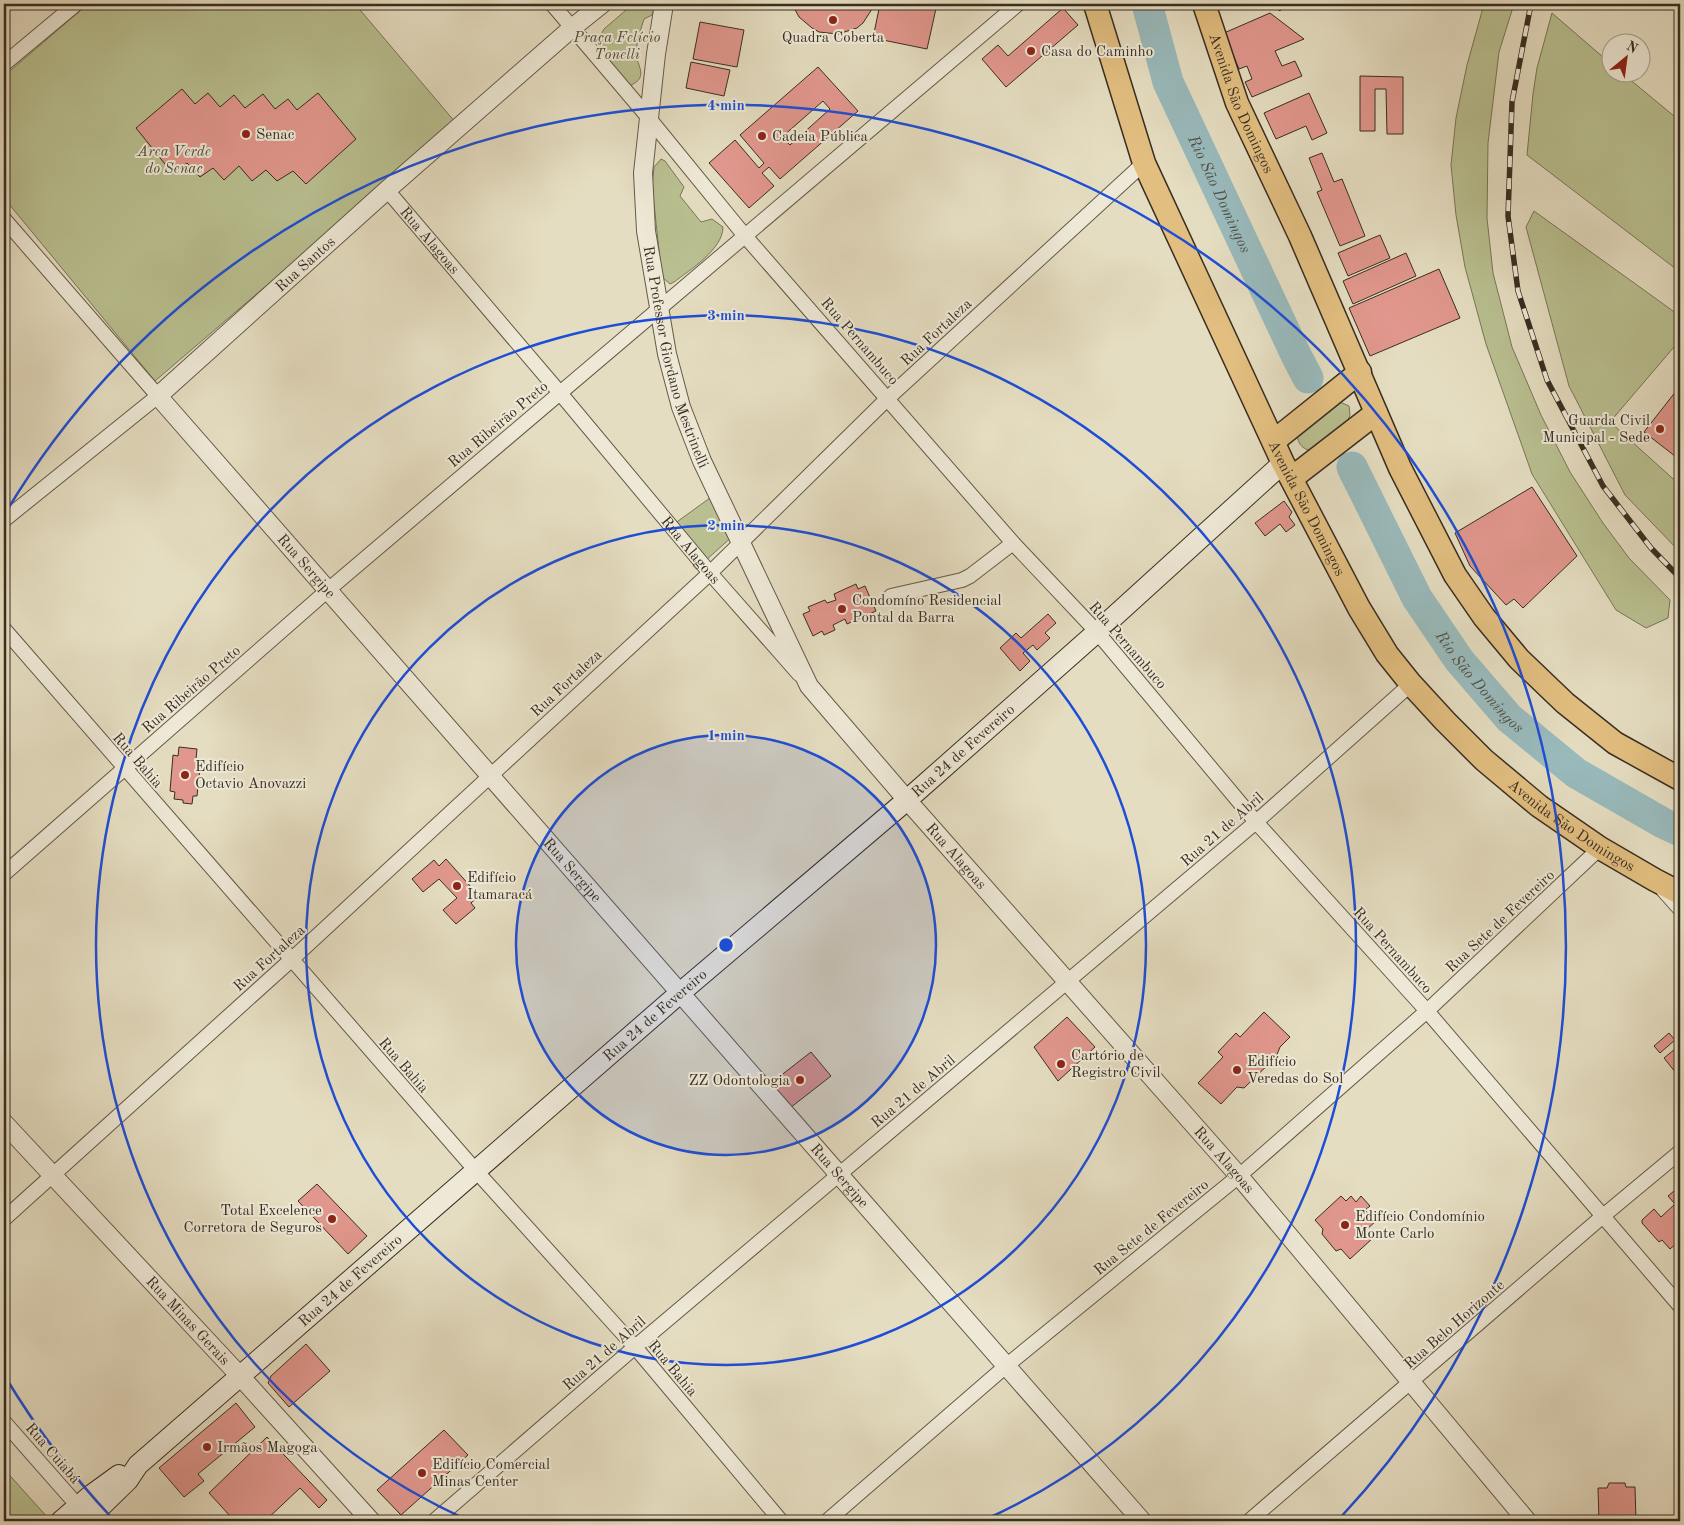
<svg xmlns="http://www.w3.org/2000/svg" width="1684" height="1525" font-family="'Old Standard TT',serif">
<style>
.green{fill:#b9bf90;stroke:#787658}
.lines{fill:none;stroke-linecap:round;stroke-linejoin:round}
.river{stroke:#99babc;stroke-width:31}
.building{fill:#e1978d;stroke:#382e21;fill-rule:evenodd}
.minor-casing{stroke:#635a49;stroke-width:16}
.tertiary-casing{stroke:#635a49;stroke-width:20}
.secondary-casing{stroke:#382e21;stroke-width:22}
.primary-casing{stroke:#382e21;stroke-width:25}
.minor{stroke:#eee9d7;stroke-width:14}
.tertiary{stroke:#eee9d7;stroke-width:18}
.secondary{stroke:#eee9d7;stroke-width:20}
.primary{stroke:#e2be80;stroke-width:22}
.rail-casing{stroke:#382e21;stroke-width:5.5}
.rail{stroke:#eee9d7;stroke-width:4;stroke-dasharray:11;stroke-linecap:butt}
.ring{fill:none;stroke:#1d4ed8;stroke-width:2.5}
.poi-dot{fill:#8f2418;stroke:#eee9d7;stroke-width:2}
.labels{text-anchor:middle;stroke-width:4;stroke-linejoin:round;paint-order:stroke}
.park-label{font-size:15px;font-style:italic;fill:#524b37;stroke:#eee9d7}
.poi-label{font-size:15px;fill:#382e21;stroke:#eee9d7;text-anchor:start}
.street-label{font-size:15px;fill:#382e21;stroke:#eee9d7}
.water-label{font-size:16px;font-style:italic;fill:#505148;stroke:#eee9d7}
.centre{fill:#1d4ed8;stroke:#eee9d7;stroke-width:2.5}
.ring-label{font-size:15px;text-anchor:middle;font-weight:bold;fill:#1d4ed8;stroke:#eee9d7;stroke-width:4;stroke-linejoin:round;paint-order:stroke}
</style>
<rect width="100%" height="100%" fill="#e5ddc1"/>
<filter id="stains"><feTurbulence type="fractalNoise" baseFrequency=".004" numOctaves="4"/><feColorMatrix values="0 0 0 0 .2 0 0 0 0 .09 0 0 0 0 .02 0 0 0 .5 -.17"/></filter>
<radialGradient id="worn" r=".72"><stop offset=".6" stop-color="#630" stop-opacity="0"/><stop offset="1" stop-color="#630" stop-opacity=".3"/></radialGradient>
<!-- green -->
<g class="green">
<path d="M88 4H355L456 123 155 381 4 198V76Z"/>
<path d="M633 4H656L652 15 644 19C641 29 637 40 636 51 634 63 652 77 629 86L598 49V40L604 29Z"/>
<path d="M1484 4H1514L1499 52 1488 143 1487 218 1493 273 1512 347 1541 415 1570 472 1603 523 1629 558 1670 600 1668 618 1646 628 1616 610 1532 474 1486 344 1465 267 1456 215 1451 165 1456 118 1467 65Z"/>
<path d="M1552 13 1611 64 1612 72 1622 73 1680 121V272L1527 155 1533 94 1537 68Z"/>
<path d="M661 159 665 161 684 187 680 196 701 222 712 219 723 227C723 249 690 270 674 282L670 284 662 277 652 186 654 167Z"/>
<path d="M1534 211 1680 316V340L1610 422 1680 485V552L1625 495 1569 386 1526 227Z"/>
<path d="M1340 402 1349 406 1350 415 1348 421 1312 451C1302 449 1298 444 1297 434Z"/>
<path d="M714 495 734 535 705 561 674 524Z"/>
<path d="M4 1469 48 1518 44 1521H4Z"/>
</g>
<g class="lines">
<!-- river -->
<g class="river">
<path id="s1" d="M1147 4 1168 82 1296 355 1308 378"/>
<path id="s2" d="M1352 467 1417 598 1459 660 1509 718 1576 773 1663 823 1680 831"/>
</g>
</g>
<!-- building -->
<g class="building">
<path d="M792 4H874L872 9 863 23 857 28 838 34 819 32 812 28 799 17Z"/>
<path d="M880 4H937L927 49 873 38Z"/>
<path d="M1271 4H1285L1280 11Z"/>
<path d="M1063 8 1078 25 1006 87 982 59 998 45 1008 56Z"/>
<path d="M1270 13 1304 39 1275 51 1282 66 1295 61 1302 76 1252 97 1245 82 1252 79 1247 66 1239 69 1224 33Z"/>
<path d="M700 22 744 30 737 67 693 59Z"/>
<path d="M691 62 730 70 724 96 686 88Z"/>
<path d="M818 67 858 111 780 179 769 167 762 173 774 186 749 208 709 163 735 140 759 168 764 163 740 135ZM823 101 830 109 790 145 782 137Z"/>
<path d="M1360 76 1403 77V134H1387L1386 89H1375V131H1360Z"/>
<path d="M182 89 195 104 208 93 220 107 234 95 245 108 263 94 275 109 288 99 297 110 318 93 356 139 306 184 293 171 277 181 266 170 252 181 239 166 224 180 213 168 200 177 187 163 173 174 136 128Z"/>
<path d="M1309 93 1327 133 1312 140 1306 126 1276 139 1264 113Z"/>
<path d="M1322 153 1334 182 1342 179 1365 236 1340 246 1317 192 1322 190 1309 158Z"/>
<path d="M1380 235 1390 258 1348 276 1338 253Z"/>
<path d="M1406 253 1416 276 1353 304 1343 281Z"/>
<path d="M1439 269 1460 318 1370 356 1349 308Z"/>
<path d="M1680 386V460L1644 432Z"/>
<path d="M1532 487 1577 556 1523 608 1514 599 1506 605 1470 566 1455 533Z"/>
<path d="M1284 501 1292 512 1289 517 1295 525 1286 532 1280 524 1265 536 1255 523Z"/>
<path d="M856 584 858 589 865 586 876 611 847 624 845 619 833 625 835 630 824 635 822 631 813 636 803 614 810 611 808 607 825 600 827 603 836 600 834 594Z"/>
<path d="M1048 614 1056 623 1045 633 1050 638 1037 650 1033 645 1023 653 1030 661 1020 671 1000 648 1016 633 1021 638Z"/>
<path d="M179 747 197 749 196 759H201L197 796H193L192 804 183 803V800L174 799 175 792 170 791 173 755 178 756Z"/>
<path d="M446 859 479 896 471 903 475 908 456 924 443 910 457 898 439 879 423 892 412 879 434 860 439 866Z"/>
<path d="M1264 1012 1290 1037 1280 1047 1276 1057 1244 1088 1237 1087 1221 1104 1198 1083 1223 1057 1218 1052 1236 1033 1240 1037Z"/>
<path d="M1067 1017 1095 1047 1058 1081 1034 1047Z"/>
<path d="M1669 1033 1675 1040 1660 1053 1654 1046Z"/>
<path d="M1680 1045V1078L1664 1058Z"/>
<path d="M811 1052 831 1076 790 1108 770 1084Z"/>
<path d="M317 1184 367 1236 348 1254 298 1201Z"/>
<path d="M1680 1186V1235L1674 1241 1677 1243 1670 1249 1662 1240 1659 1242 1642 1223V1220L1654 1209 1661 1217 1675 1204 1668 1196Z"/>
<path d="M1341 1196 1346 1201 1351 1196 1356 1202 1361 1196 1370 1206 1365 1210 1376 1221 1366 1230 1373 1238 1350 1259 1341 1249 1336 1251 1322 1234 1323 1229 1315 1220Z"/>
<path d="M306 1344 330 1371 289 1407 268 1383 271 1376Z"/>
<path d="M236 1403 255 1427 198 1474 204 1481 184 1497 159 1468Z"/>
<path d="M444 1430 468 1455 401 1515 377 1490Z"/>
<path d="M267 1437 327 1500 319 1508 300 1488 265 1521H227L231 1517 209 1493Z"/>
<path d="M1609 1483H1625L1626 1487H1635L1636 1521H1599L1598 1488H1607Z"/>
</g>
<g class="lines">
<!-- minor casing -->
<g class="minor-casing">
<g id="minor">
<path d="M552 4 648 117 745 236 1013 543 1097 632 1256 822 1427 1011 1680 1306"/>
<path d="M4 64 76 4"/>
<path id="s3" d="M387 190 560 393 710 573 799 674"/>
<path d="M4 219 158 396 4 520"/>
<path d="M891 596 962 580 970 576 1013 543"/>
<path d="M4 629 477 1172 635 1347 781 1521"/>
<path d="M4 874 328 590 1018 4"/>
<path d="M1663 890 1680 909"/>
<path d="M4 1219 291 960 710 573 888 398 1144 163"/>
<path d="M4 1422 78 1506"/>
<path d="M434 1521 635 1347 1256 822 1411 684"/>
<path d="M827 1521 1006 1366 1239 1176 1427 1011 1600 848"/>
<path d="M1249 1521 1603 1216 1680 1152"/>
</g>
</g>
<!-- tertiary casing -->
<g class="tertiary-casing">
<g id="tertiary">
<path id="s4" d="M602 4 572 28 387 190 158 396 1142 1521"/>
<path id="s5" d="M664 4 656 54 643 173 646 231 667 354 681 407 702 461 809 686 907 800 1239 1176 1527 1521"/>
<path id="s6" d="M4 1123 240 1376 371 1521"/>
</g>
</g>
<!-- secondary casing -->
<g class="secondary-casing">
<g id="secondary">
<path d="M61 1521 90 1496 119 1475"/>
<path id="s7" d="M86 1521 128 1480 138 1465 680 993 907 800 1097 632 1283 463"/>
</g>
</g>
<!-- primary casing -->
<g class="primary-casing">
<g id="primary">
<path id="s8" d="M1095 4 1144 163 1283 463 1359 608 1387 654 1411 684 1445 721 1484 760 1539 806 1600 848 1655 880 1680 893"/>
<path id="s9" d="M1204 4 1237 103 1300 236 1400 468 1455 575 1484 617 1519 659 1565 703 1615 743 1680 779"/>
<path d="M1274 441 1360 372"/>
<path d="M1292 478 1376 413"/>
</g>
</g>
<!-- minor -->
<use href="#minor" class="minor"/>
<!-- tertiary -->
<use href="#tertiary" class="tertiary"/>
<!-- secondary -->
<use href="#secondary" class="secondary"/>
<!-- primary -->
<use href="#primary" class="primary"/>
<!-- rail casing -->
<g class="rail-casing">
<path id="rail" d="M1531 4 1512 102 1508 216 1518 291 1547 380 1603 486 1651 548 1680 578"/>
</g>
<!-- rail -->
<use href="#rail" class="rail"/>
</g>
<!-- distance rings -->
<circle cx="726" cy="945" r="210" fill="#1d4ed8" fill-opacity=".12"/>
<g class="ring">
<circle cx="726" cy="945" r="210"/>
<circle cx="726" cy="945" r="420"/>
<path d="M470 1521A630 630 0 1 1 982 1521"/>
<path d="M112 1518A840 840 0 0 1 6 1378M6 512A840 840 0 1 1 1340 1518"/>
</g>
<!-- markers -->
<g class="poi-dot">
<circle cx="833" cy="20" r="5"/>
<circle cx="1031" cy="51" r="5"/>
<circle cx="246" cy="134" r="5"/>
<circle cx="762" cy="136" r="5"/>
<circle cx="1660" cy="429" r="5"/>
<circle cx="842" cy="609" r="5"/>
<circle cx="185" cy="775" r="5"/>
<circle cx="457" cy="886" r="5"/>
<circle cx="1061" cy="1064" r="5"/>
<circle cx="1237" cy="1070" r="5"/>
<circle cx="800" cy="1080" r="5"/>
<circle cx="332" cy="1219" r="5"/>
<circle cx="1345" cy="1225" r="5"/>
<circle cx="207" cy="1447" r="5"/>
<circle cx="422" cy="1473" r="5"/>
</g>
<g class="labels">
<!-- park labels -->
<g class="park-label">
<text x="617" y="42">Praça Felício<tspan x="617" dy="17">Tonelli</tspan></text>
<text x="174" y="156">Area Verde<tspan x="174" dy="17">do Senac</tspan></text>
</g>
<!-- poi labels -->
<g class="poi-label">
<text x="833" y="42" text-anchor="middle">Quadra Coberta</text>
<text x="1041" y="56">Casa do Caminho</text>
<text x="256" y="139">Senac</text>
<text x="772" y="141">Cadeia Pública</text>
<text x="1650" y="425" text-anchor="end">Guarda Civil<tspan x="1650" dy="17">Municipal - Sede</tspan></text>
<text x="852" y="605">Condomíno Residencial<tspan x="852" dy="17">Pontal da Barra</tspan></text>
<text x="195" y="771">Edifício<tspan x="195" dy="17">Octavio Anovazzi</tspan></text>
<text x="467" y="882">Edifício<tspan x="467" dy="17">Itamaracá</tspan></text>
<text x="1071" y="1060">Cartório de<tspan x="1071" dy="17">Registro Civil</tspan></text>
<text x="1247" y="1066">Edifício<tspan x="1247" dy="17">Veredas do Sol</tspan></text>
<text x="790" y="1085" text-anchor="end">ZZ Odontologia</text>
<text x="322" y="1215" text-anchor="end">Total Excelence<tspan x="322" dy="17">Corretora de Seguros</tspan></text>
<text x="1355" y="1221">Edifício Condomínio<tspan x="1355" dy="17">Monte Carlo</tspan></text>
<text x="217" y="1452">Irmãos Magoga</text>
<text x="432" y="1469">Edifício Comercial<tspan x="432" dy="17">Minas Center</tspan></text>
</g>
<!-- street labels -->
<g class="street-label">
<text dy="5" stroke="none"><textPath href="#s9" startOffset="106">Avenida São Domingos</textPath></text>
<text dy="5" stroke="none"><textPath href="#s3" startOffset="66">Rua Alagoas</textPath></text>
<text transform="translate(305 264) rotate(-42)" y="5">Rua Santos</text>
<text transform="translate(936 332) rotate(-43)" y="5">Rua Fortaleza</text>
<text transform="translate(860 341) rotate(49)" y="5">Rua Pernambuco</text>
<text dy="5" stroke="none"><textPath href="#s5" startOffset="358">Rua Professor Giordano Mestrinelli</textPath></text>
<text transform="translate(498 424) rotate(-40)" y="5">Rua Ribeirão Preto</text>
<text dy="5" stroke="none"><textPath href="#s8" startOffset="548">Avenida São Domingos</textPath></text>
<text dy="5" stroke="none"><textPath href="#s3" startOffset="471">Rua Alagoas</textPath></text>
<text dy="5" stroke="none"><textPath href="#s4" startOffset="818">Rua Sergipe</textPath></text>
<text transform="translate(1128 645) rotate(49)" y="5">Rua Pernambuco</text>
<text transform="translate(566 683) rotate(-43)" y="5">Rua Fortaleza</text>
<text transform="translate(191 689) rotate(-41)" y="5">Rua Ribeirão Preto</text>
<text dy="5" stroke="none"><textPath href="#s7" startOffset="1168">Rua 24 de Fevereiro</textPath></text>
<text transform="translate(138 760) rotate(49)" y="5">Rua Bahia</text>
<text dy="5" stroke="none"><textPath href="#s8" startOffset="968">Avenida São Domingos</textPath></text>
<text transform="translate(1222 829) rotate(-41)" y="5">Rua 21 de Abril</text>
<text dy="5" stroke="none"><textPath href="#s5" startOffset="940">Rua Alagoas</textPath></text>
<text dy="5" stroke="none"><textPath href="#s4" startOffset="1222">Rua Sergipe</textPath></text>
<text transform="translate(1500 921) rotate(-43)" y="5">Rua Sete de Fevereiro</text>
<text transform="translate(1393 950) rotate(48)" y="5">Rua Pernambuco</text>
<text transform="translate(269 958) rotate(-42)" y="5">Rua Fortaleza</text>
<text dy="5" stroke="none"><textPath href="#s7" startOffset="762">Rua 24 de Fevereiro</textPath></text>
<text transform="translate(404 1065) rotate(49)" y="5">Rua Bahia</text>
<text transform="translate(913 1091) rotate(-40)" y="5">Rua 21 de Abril</text>
<text dy="5" stroke="none"><textPath href="#s5" startOffset="1345">Rua Alagoas</textPath></text>
<text dy="5" stroke="none"><textPath href="#s4" startOffset="1628">Rua Sergipe</textPath></text>
<text transform="translate(1151 1227) rotate(-39)" y="5">Rua Sete de Fevereiro</text>
<text dy="5" stroke="none"><textPath href="#s7" startOffset="358">Rua 24 de Fevereiro</textPath></text>
<text dy="5" stroke="none"><textPath href="#s6" startOffset="270">Rua Minas Gerais</textPath></text>
<text transform="translate(1454 1324) rotate(-41)" y="5">Rua Belo Horizonte</text>
<text transform="translate(604 1353) rotate(-41)" y="5">Rua 21 de Abril</text>
<text transform="translate(673 1368) rotate(50)" y="5">Rua Bahia</text>
<text transform="translate(53 1453) rotate(49)" y="5">Rua Cuiabá</text>
</g>
<!-- water labels -->
<g class="water-label">
<text dy="6" stroke="none"><textPath href="#s1" startOffset="204">Rio São Domingos</textPath></text>
<text dy="6" stroke="none"><textPath href="#s2" startOffset="251">Rio São Domingos</textPath></text>
</g>
</g>
<circle cx="726" cy="945" r="8" class="centre"/>
<g class="ring-label">
<text x="726" y="110">4 min</text>
<text x="726" y="320">3 min</text>
<text x="726" y="530">2 min</text>
<text x="726" y="740">1 min</text>
</g>
<!-- margin -->
<rect width="1684" height="1525" fill="none" stroke="#e5ddc1" stroke-width="20"/>
<rect x="5" y="5" width="1674" height="1515" fill="none" stroke="#382e21" stroke-width="2.5"/>
<rect x="10" y="10" width="1664" height="1505" fill="none" stroke="#382e21"/>
<!-- north arrow -->
<g transform="translate(1626 58) rotate(29)"><circle r="24" fill="#eee9d7" stroke="#a59e8e"/>
<path d="M0-4L9 19L0 12L-9 19Z" fill="#8f2418"/>
<text y="-8" font-size="14" font-weight="bold" text-anchor="middle" fill="#382e21">N</text>
</g>
<rect width="100%" height="100%" filter="url(#stains)"/>
<rect width="100%" height="100%" fill="url(#worn)"/>
</svg>
